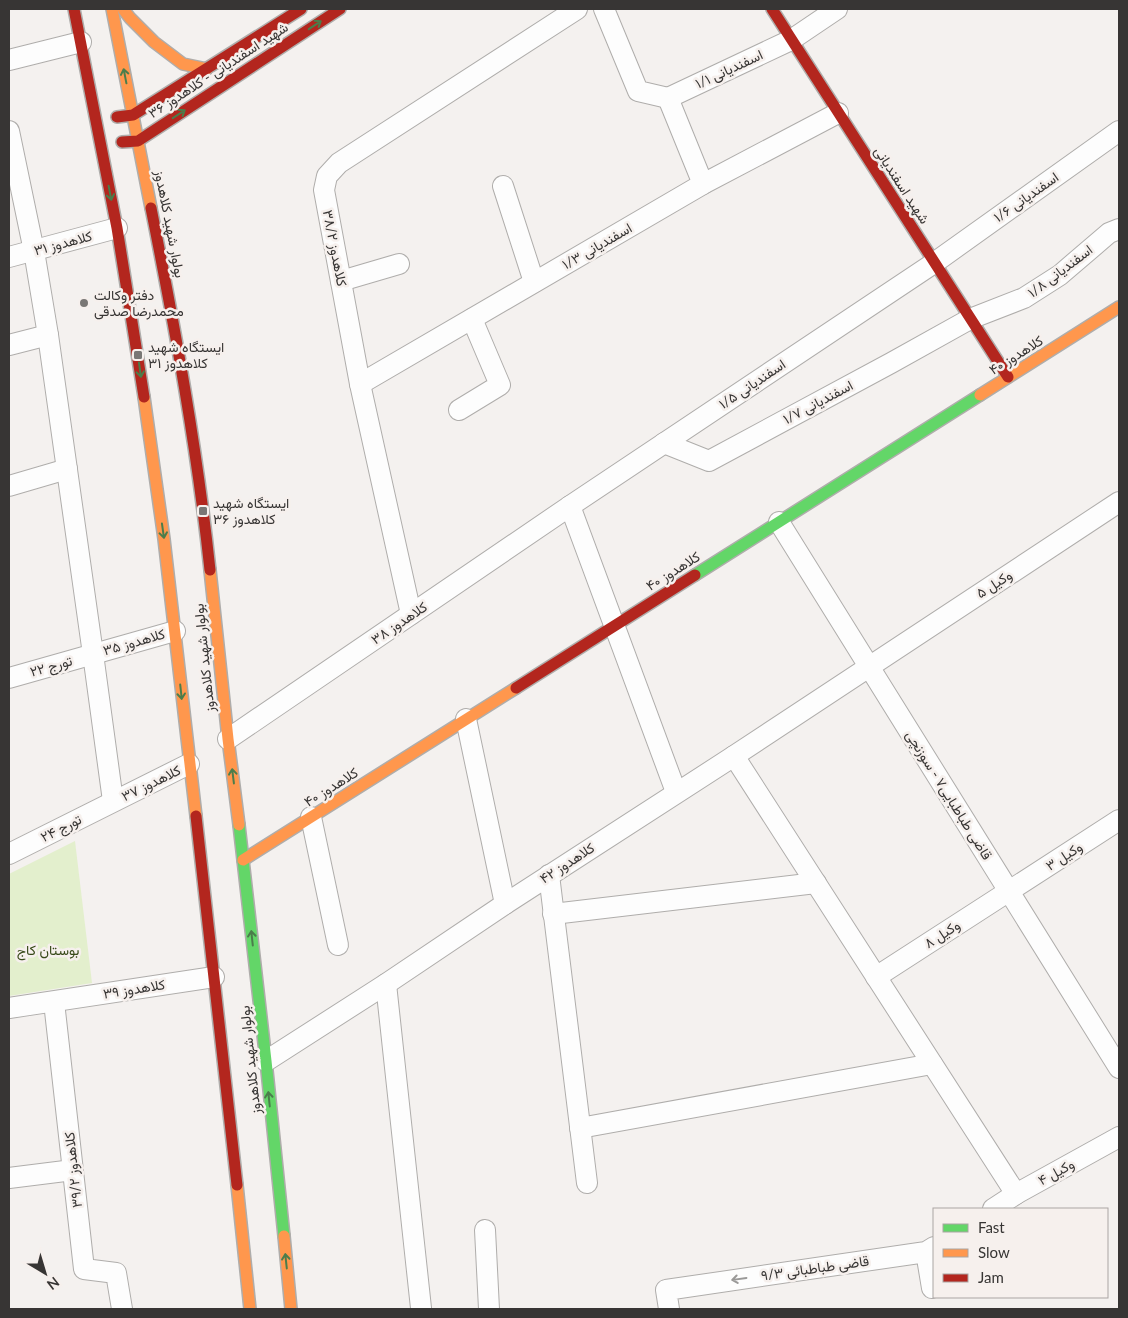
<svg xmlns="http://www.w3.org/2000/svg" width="1128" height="1318" font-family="Lato,Vazirmatn,sans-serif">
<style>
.green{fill:#e3efcd}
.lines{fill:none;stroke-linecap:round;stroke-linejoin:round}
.street-casing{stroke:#afadab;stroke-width:22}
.fast-casing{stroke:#afadab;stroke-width:14}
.slow-casing{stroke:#afadab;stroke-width:14}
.jam-casing{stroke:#afadab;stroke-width:14}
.street{stroke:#fdfdfd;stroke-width:20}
.fast{stroke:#63d668;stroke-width:11}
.slow{stroke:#ff974d;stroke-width:11}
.jam{stroke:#b3261e;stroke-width:11}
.oneway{stroke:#4b7d4b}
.oneway2{stroke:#9a9998}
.poi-dot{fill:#797775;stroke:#f6f0ed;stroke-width:2}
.labels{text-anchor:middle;stroke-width:5;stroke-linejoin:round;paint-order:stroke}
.street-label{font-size:14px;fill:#373534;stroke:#f6f0ed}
.poi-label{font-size:14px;fill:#373534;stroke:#f6f0ed;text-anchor:start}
.park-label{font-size:14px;fill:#374918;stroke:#f6f0ed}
</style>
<rect width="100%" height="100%" fill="#f4f1ef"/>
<!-- green -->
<path class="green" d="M75 841 92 983 9 996V874Z"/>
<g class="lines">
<!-- street casing -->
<g class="street-casing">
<g id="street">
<path d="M604 9 638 91 668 98"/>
<path d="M9 60 81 42"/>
<path d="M668 98 791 40 837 9"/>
<path d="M668 98 703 184"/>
<path d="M9 131 34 251 48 335 93 654 113 801"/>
<path d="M503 186 534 282"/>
<path d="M9 257 117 228"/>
<path d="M341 281 399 264"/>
<path d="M9 345 48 335"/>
<path d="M360 384 703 184 838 113"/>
<path d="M459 410 500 385 472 319"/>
<path d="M664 443 709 461 891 363 970 319 1024 298 1060 275 1109 233 1119 229"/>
<path d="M9 486 67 469"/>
<path d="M570 506 676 792"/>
<path d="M779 522 1119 1068"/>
<path d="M411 614 360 384 324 190 327 176 339 163 577 9"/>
<path d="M9 678 175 631"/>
<path d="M466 719 505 904"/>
<path d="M228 739 570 506 934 263 1119 131"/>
<path d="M734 756 1016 1194"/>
<path d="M311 817 338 945"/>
<path d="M9 854 189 764"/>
<path d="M549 875 587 1183"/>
<path d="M553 914 816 883"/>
<path d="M876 977 1119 820"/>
<path d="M386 984 421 1308"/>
<path d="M54 1002 84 1269 116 1273 122 1309"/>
<path d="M9 1008 214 977"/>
<path d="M266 1061 386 984 505 904 734 756 1119 502"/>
<path d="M580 1128 932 1064"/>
<path d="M9 1178 73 1170"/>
<path d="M993 1209 1016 1194 1119 1137"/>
<path d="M485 1230 489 1309"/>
<path d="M926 1252 932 1288 934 1287"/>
<path d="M669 1309 666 1290 926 1252 934 1247"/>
</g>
</g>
<!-- fast casing -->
<g class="fast-casing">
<g id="fast">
<path d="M695 575 980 395"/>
<path d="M239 825 266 1061 284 1236"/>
</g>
</g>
<!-- slow casing -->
<g class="slow-casing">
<g id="slow">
<path d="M112 9 151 208"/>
<path d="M123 9 130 18 154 42 183 64 207 69"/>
<path d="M980 395 1119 307"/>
<path d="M144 397 164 539 196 816"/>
<path d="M210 570 228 739 239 825"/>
<path d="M243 860 516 688"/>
<path d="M237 1185 250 1309"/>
<path d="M284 1236 291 1309"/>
</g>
</g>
<!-- jam casing -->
<g class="jam-casing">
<g id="jam">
<path d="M74 9 117 228 144 397"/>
<path d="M772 9 1008 377"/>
<path d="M117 117 133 115 301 9"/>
<path d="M122 142 138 141 340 9"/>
<path d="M151 208C175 328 197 448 210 570"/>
<path d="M516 688 695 575"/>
<path d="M196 816 237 1185"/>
</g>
</g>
<!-- street -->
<use href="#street" class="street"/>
<!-- fast -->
<use href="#fast" class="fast"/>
<!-- slow -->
<use href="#slow" class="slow"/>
<!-- jam -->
<use href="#jam" class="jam"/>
</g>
<!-- one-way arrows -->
<defs><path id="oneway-shaft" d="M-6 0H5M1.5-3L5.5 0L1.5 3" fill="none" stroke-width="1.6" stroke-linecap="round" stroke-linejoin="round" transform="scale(1.25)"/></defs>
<g class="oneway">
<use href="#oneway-shaft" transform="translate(315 25) rotate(-33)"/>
<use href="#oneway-shaft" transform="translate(125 76) rotate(-101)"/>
<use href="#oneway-shaft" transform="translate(179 114) rotate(-33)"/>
<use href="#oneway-shaft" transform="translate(110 193) rotate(79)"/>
<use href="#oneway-shaft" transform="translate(140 370) rotate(82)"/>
<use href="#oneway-shaft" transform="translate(163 531) rotate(82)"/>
<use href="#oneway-shaft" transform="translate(181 692) rotate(84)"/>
<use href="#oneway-shaft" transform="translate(233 776) rotate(-97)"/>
<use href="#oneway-shaft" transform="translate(252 938) rotate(-96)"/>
<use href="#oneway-shaft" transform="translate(269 1099) rotate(-96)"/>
<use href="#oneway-shaft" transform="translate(286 1261) rotate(-96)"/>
</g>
<use class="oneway2" href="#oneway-shaft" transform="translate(739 1279) rotate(172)"/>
<!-- markers -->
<g class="poi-dot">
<circle cx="84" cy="303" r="5"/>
<rect x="133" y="350" width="10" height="10" rx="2.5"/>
<rect x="198" y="506" width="10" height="10" rx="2.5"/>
</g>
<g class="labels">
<!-- street labels -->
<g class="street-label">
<text transform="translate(729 69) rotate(-25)" y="5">اسفندیانی ۱/۱</text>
<text transform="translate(218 70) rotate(-33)" y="5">شهید اسفندیانی - کلاهدوز ۳۶</text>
<text transform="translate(902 185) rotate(57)" y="5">شهید اسفندیانی</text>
<text transform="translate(1026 197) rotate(-35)" y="5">اسفندیانی ۱/۶</text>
<text transform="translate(170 224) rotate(79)" y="5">بولوار شهید کلاهدوز</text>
<text transform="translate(63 243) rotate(-15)" y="5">کلاهدوز ۳۱</text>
<text transform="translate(597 246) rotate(-30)" y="5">اسفندیانی ۱/۳</text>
<text transform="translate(335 248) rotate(79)" y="5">کلاهدوز ۳۸/۲</text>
<text transform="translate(1060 271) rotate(-37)" y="5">اسفندیانی ۱/۸</text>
<text transform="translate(1016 355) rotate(-32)" y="5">کلاهدوز ۴۰</text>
<text transform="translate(752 384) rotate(-34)" y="5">اسفندیانی ۱/۵</text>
<text transform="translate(818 402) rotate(-28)" y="5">۱/۷ اسفندیانی</text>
<text transform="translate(673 571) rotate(-32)" y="5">کلاهدوز ۴۰</text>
<text transform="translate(994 584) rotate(-33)" y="5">وکيل ۵</text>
<text transform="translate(399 623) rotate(-34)" y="5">کلاهدوز ۳۸</text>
<text transform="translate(134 642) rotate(-16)" y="5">کلاهدوز ۳۵</text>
<text transform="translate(204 658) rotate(-96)" y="5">بولوار شهید کلاهدوز</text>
<text transform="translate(51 666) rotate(-16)" y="5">تورج ۲۲</text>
<text transform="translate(151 783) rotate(-26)" y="5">کلاهدوز ۳۷</text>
<text transform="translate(331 787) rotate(-32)" y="5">کلاهدوز ۴۰</text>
<text transform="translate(949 795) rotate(58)" y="5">قاضی طباطبایی۷ - سوزنچی</text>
<text transform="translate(61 828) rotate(-27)" y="5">تورج ۲۴</text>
<text transform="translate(1064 856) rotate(-33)" y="5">وکيل ۳</text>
<text transform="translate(567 863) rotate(-33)" y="5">کلاهدوز ۴۲</text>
<text transform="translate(942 934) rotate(-33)" y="5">وکيل ۸</text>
<text transform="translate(134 989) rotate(-9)" y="5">کلاهدوز ۳۹</text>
<text transform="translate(250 1060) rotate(-96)" y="5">بولوار شهید کلاهدوز</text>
<text transform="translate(73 1170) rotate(-96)" y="5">کلاهدوز ۳۹/۲</text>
<text transform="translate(1056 1172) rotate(-29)" y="5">وکيل ۴</text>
<text transform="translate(815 1268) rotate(-8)" y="5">قاضی طباطبائی ۹/۳</text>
</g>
<!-- poi labels -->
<g class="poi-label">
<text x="94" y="300">دفتر وکالت<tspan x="94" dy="16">محمدرضا صدقی</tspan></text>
<text x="148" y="352">ایستگاه شهید<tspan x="148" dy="16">کلاهدوز ۳۱</tspan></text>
<text x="213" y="508">ایستگاه شهید<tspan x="213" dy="16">کلاهدوز ۳۶</tspan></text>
</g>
<!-- park labels -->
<g class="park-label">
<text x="48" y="955">بوستان کاج</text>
</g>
</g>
<!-- border -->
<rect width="1128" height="1318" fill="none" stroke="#373534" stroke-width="20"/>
<!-- legend -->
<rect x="933" y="1208" width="175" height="90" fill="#f6f0ed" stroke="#aaa5a3"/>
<rect x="943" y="1224" width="25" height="8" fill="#63d668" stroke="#aaa5a3"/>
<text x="978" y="1233" font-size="15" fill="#373534">Fast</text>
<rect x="943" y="1249" width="25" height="8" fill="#ff974d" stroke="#aaa5a3"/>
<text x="978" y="1258" font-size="15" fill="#373534">Slow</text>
<rect x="943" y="1274" width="25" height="8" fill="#b3261e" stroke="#aaa5a3"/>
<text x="978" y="1283" font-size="15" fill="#373534">Jam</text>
<!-- north arrow -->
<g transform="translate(45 1273) rotate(142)" stroke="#f6f0ed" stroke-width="4" paint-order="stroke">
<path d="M0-4L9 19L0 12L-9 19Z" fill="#373534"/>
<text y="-8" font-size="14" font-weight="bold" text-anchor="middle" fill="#373534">N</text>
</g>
</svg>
